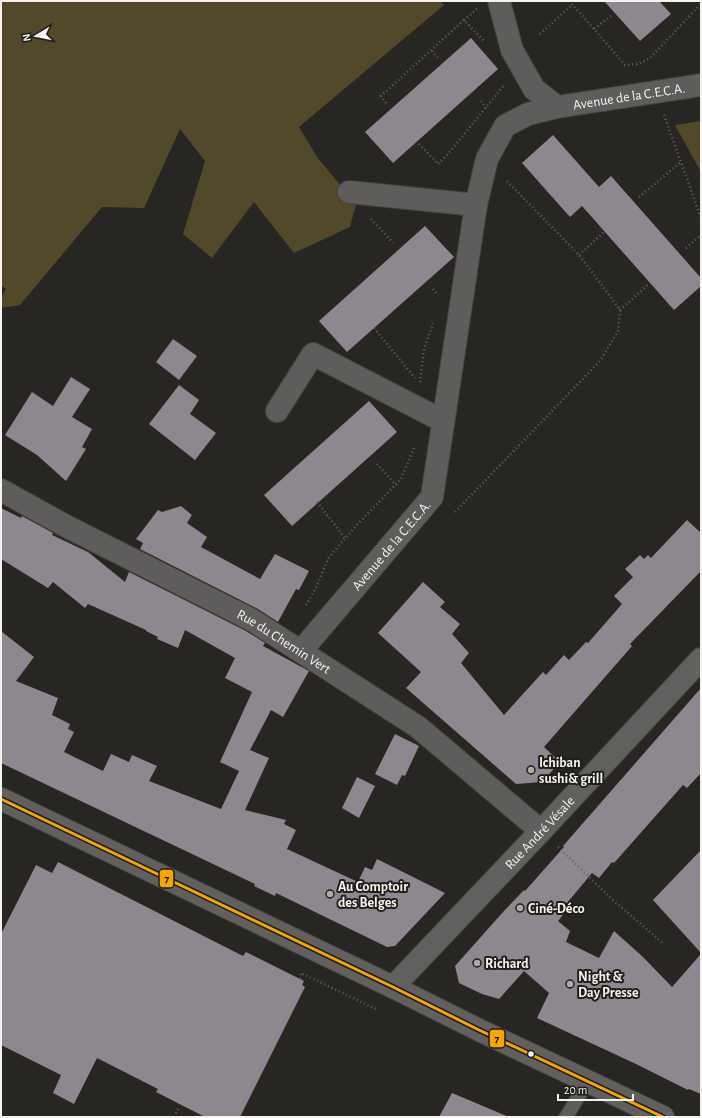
<svg xmlns="http://www.w3.org/2000/svg" width="702" height="1118" font-family="'Alegreya Sans',sans-serif">
<style>
.green{fill:#52482a}
.building{fill:#8d8790}
.lines{fill:none;stroke-linecap:round;stroke-linejoin:round}
.lane-casing{stroke:#444341;stroke-width:15}
.street-casing{stroke:#444341;stroke-width:24}
.secondary-casing{stroke:#444341;stroke-width:24}
.path{stroke:#646262;stroke-width:2.5;stroke-dasharray:1 3;stroke-linecap:butt}
.lane{stroke:#5f5d5c;stroke-width:13}
.street{stroke:#5f5d5c;stroke-width:22}
.secondary{stroke:#61605e;stroke-width:22}
.bus-1-casing{stroke:#1f1e19;stroke-width:6}
.bus-1{stroke:#f7a600;stroke-width:3}
.poi-dot{fill:#adaba8;stroke:#1f1e19;stroke-width:1.5}
.bus-dot{fill:#f5f3f0;stroke:#1f1e19;stroke-width:1.5}
.labels{text-anchor:middle;stroke-width:4;stroke-linejoin:round;paint-order:stroke}
.street-label{font-size:14px;fill:#f5f3f0;stroke:#1f1e19}
.poi-label{font-size:14px;font-weight:bold;fill:#f5f3f0;stroke:#1f1e19;text-anchor:start}
.line-badge{stroke:#1f1e19;stroke-width:1.5}
.pale-badge-label{font-size:11px;text-anchor:middle;font-weight:bold;fill:#111}
</style>
<rect width="100%" height="100%" fill="#282623"/>
<!-- green -->
<g class="green">
<path d="M1 1H440L444 5 299 127 317 157 356 204 350 227 294 253 254 202 212 258 183 234 205 161 180 129 144 208 102 207 20 305 1 308V298L6 289 1 285Z"/>
<path d="M701 121V172L675 125Z"/>
</g>
<!-- building -->
<g class="building">
<path d="M604 1H659L671 14 640 41Z"/>
<path d="M471 38 498 69 393 163 365 132Z"/>
<path d="M553 135 599 187 611 176 701 278V286L674 310 582 206 570 217 522 163Z"/>
<path d="M425 226 454 257 347 352 319 321Z"/>
<path d="M173 339 197 356 179 380 156 362Z"/>
<path d="M71 377 90 389 72 417 92 429 82 447 86 449 66 481 37 455 5 435 32 392 53 406Z"/>
<path d="M179 385 199 400 190 414 216 433 195 460 149 424Z"/>
<path d="M369 401 397 432 292 526 264 495Z"/>
<path d="M181 506 192 515 187 523 207 537 201 547 260 579 275 554 309 571 299 590 296 589 278 622 258 609 140 549 143 543 136 539 158 510 162 512Z"/>
<path d="M1 508 21 518 22 516 53 533 52 535 88 552 125 582 129 572 246 631 265 643 263 646 309 671 283 717 271 710 250 750 269 758 245 810 286 820 284 824 296 830 287 849 358 882 365 867 372 870 377 859 445 893 395 946 387 947 276 893 275 896 254 886 255 884 1 763V631L34 657 16 681 58 698 52 715 70 724 68 729 74 732 64 752 103 771 111 754 129 762 132 755 157 766 149 781 221 809 239 771 220 762 252 692 225 678 235 658 185 630 178 648 157 639 158 637 146 631V630L88 604 85 608 53 582 48 588 1 559Z"/>
<path d="M687 520 701 533V571L630 644 632 646 544 747 560 762 542 782 516 784 406 688 421 672 378 633 423 582 445 602 440 607 460 624 452 634 469 653 461 663 504 715 543 672 546 675 564 655 569 660 586 642 588 643 622 604 614 596 633 577 625 569 640 555 644 559 648 555 651 558Z"/>
<path d="M701 688V773L687 788 683 785 614 863 612 862 599 878 592 873 562 909 566 911 558 921 570 931 566 942 599 958 614 931 643 957 672 987 701 954V1094L689 1089 688 1090 636 1064 537 1018 549 993 524 971 499 999 482 994 459 983 455 966 503 912 524 890 525 891 564 847 563 846Z"/>
<path d="M395 734 419 746 405 776 402 775 397 785 375 774Z"/>
<path d="M357 777 375 786 359 818 342 808Z"/>
<path d="M701 850V953L653 900Z"/>
<path d="M58 862 243 956 246 952 304 981 302 985 305 987 240 1117H205L156 1092 158 1089 97 1058 74 1104 53 1093 61 1075 1 1045V934L36 865 52 873Z"/>
<path d="M452 1093 509 1117H439Z"/>
</g>
<g class="lines">
<!-- lane casing -->
<g class="lane-casing">
<path id="lane" d="M566 1117 588 1081"/>
</g>
<!-- street casing -->
<g class="street-casing">
<g id="street">
<path d="M499 1 512 50 534 89 557 107"/>
<path d="M349 192 476 205"/>
<path d="M277 411 313 354 443 421"/>
<path id="s1" d="M1 490 64 525 252 620 418 727 541 831"/>
<path id="s2" d="M301 651 432 497 476 205 487 159 505 126 528 114 557 107 701 85"/>
</g>
</g>
<!-- secondary casing -->
<g class="secondary-casing">
<g id="secondary">
<path d="M1 799 393 987 479 1030 663 1117"/>
<path id="s3" d="M393 987 541 831 701 659"/>
</g>
</g>
<!-- path -->
<g class="path">
<path d="M569 1 594 29"/>
<path d="M611 16 594 29 625 65 637 64 649 59 701 4"/>
<path d="M464 20 477 9"/>
<path d="M540 34 572 5"/>
<path d="M432 51 439 59"/>
<path d="M481 101 486 108"/>
<path d="M386 103 381 96 464 20 484 41"/>
<path d="M664 115 701 218"/>
<path d="M419 144 438 164 448 154 505 84"/>
<path d="M639 197 681 162"/>
<path d="M371 219 393 243"/>
<path d="M686 248 701 235"/>
<path d="M579 255 605 231"/>
<path d="M433 289 438 295"/>
<path d="M620 310 650 283"/>
<path d="M374 328 415 378"/>
<path d="M420 382 424 349 433 323"/>
<path d="M377 464 396 485"/>
<path d="M317 502 345 538"/>
<path d="M455 512 600 361 618 331 620 310 607 292 579 255 506 180"/>
<path d="M306 605 315 590 329 557 356 526 401 479 414 448"/>
<path d="M558 847 613 900 664 944"/>
<path d="M300 979 301 973 378 1010"/>
<path d="M174 1117 179 1107"/>
</g>
<!-- lane -->
<use href="#lane" class="lane"/>
<!-- street -->
<use href="#street" class="street"/>
<!-- secondary -->
<use href="#secondary" class="secondary"/>
<!-- bus-1 casing -->
<g class="bus-1-casing">
<path id="bus-1" d="M1 799 393 987 479 1030 663 1117"/>
</g>
<!-- bus-1 -->
<use href="#bus-1" class="bus-1"/>
</g>
<!-- markers -->
<g class="poi-dot">
<circle cx="531" cy="770" r="4"/>
<circle cx="330" cy="894" r="4"/>
<circle cx="520" cy="908" r="4"/>
<circle cx="477" cy="963" r="4"/>
<circle cx="570" cy="984" r="4"/>
</g>
<circle class="bus-dot" cx="531" cy="1054" r="3.5"/>
<g class="labels">
<!-- street labels -->
<g class="street-label">
<text dy="5" stroke="none"><textPath href="#s2" startOffset="711">Avenue de la C.E.C.A.</textPath></text>
<text dy="5" stroke="none"><textPath href="#s2" startOffset="139">Avenue de la C.E.C.A.</textPath></text>
<text dy="5" stroke="none"><textPath href="#s1" startOffset="321">Rue du Chemin Vert</textPath></text>
<text dy="5" stroke="none"><textPath href="#s3" startOffset="213">Rue André Vésale</textPath></text>
</g>
<!-- poi labels -->
<g class="poi-label">
<text x="539" y="767">Ichiban<tspan x="539" dy="16">sushi&amp; grill</tspan></text>
<text x="338" y="891">Au Comptoir<tspan x="338" dy="16">des Belges</tspan></text>
<text x="528" y="913">Ciné-Déco</text>
<text x="485" y="968">Richard</text>
<text x="578" y="981">Night &amp;<tspan x="578" dy="16">Day Presse</tspan></text>
</g>
</g>
<g class="line-badge">
<rect x="159" y="869" width="15" height="19" rx="4" fill="#f7a600"/>
<rect x="489" y="1029" width="16" height="19" rx="4" fill="#f7a600"/>
</g>
<g class="pale-badge-label">
<text x="167" y="882">7</text>
<text x="497" y="1042">7</text>
</g>
<!-- border -->
<rect width="702" height="1118" fill="none" stroke="#f5f3f0" stroke-width="4"/>
<!-- north arrow -->
<g transform="translate(36 36) rotate(260)" stroke="#1f1e19" stroke-width="3" paint-order="stroke">
<path d="M0-3L7 15L0 10L-7 15Z" fill="#f5f3f0"/>
<text y="-6" font-size="11" font-weight="bold" text-anchor="middle" fill="#f5f3f0">N</text>
</g>
<!-- scale -->
<path d="M558 1094v6h75v-6" fill="none" stroke="#f5f3f0" stroke-width="2"/>
<text x="564" y="1094" font-size="12" fill="#f5f3f0" stroke="#1f1e19" stroke-width="3" paint-order="stroke">20 m</text>
</svg>
